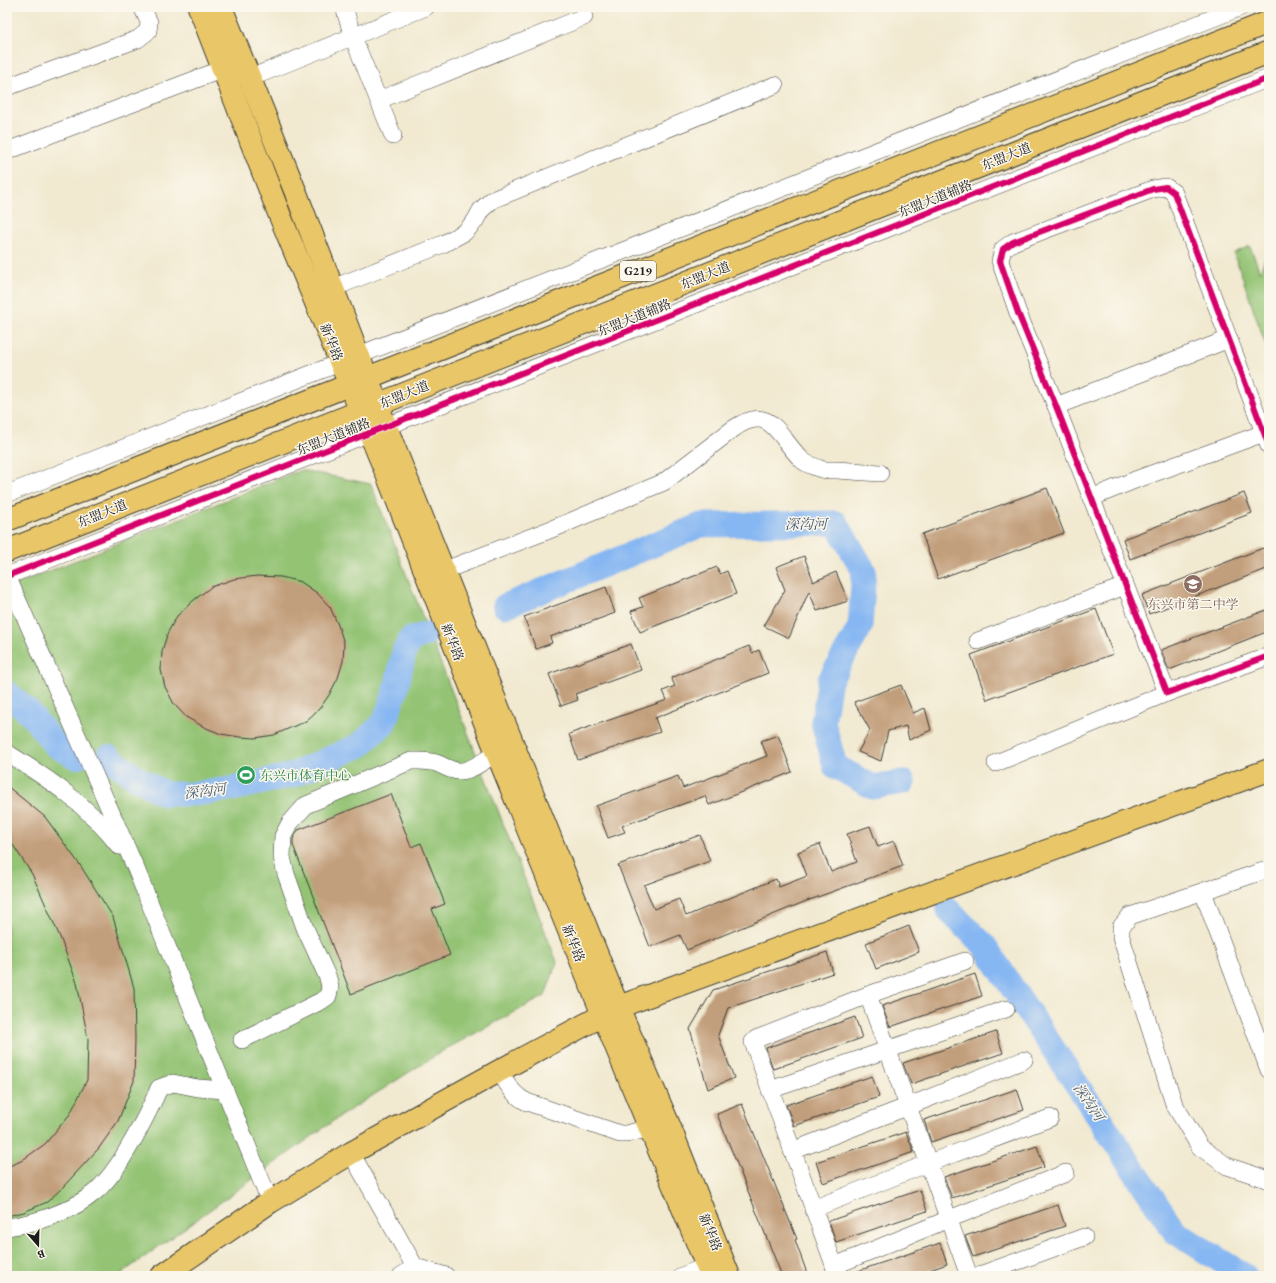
<svg xmlns="http://www.w3.org/2000/svg" width="1276" height="1283" font-family="'EB Garamond','Noto Serif SC',serif">
<style>
.green{fill:#93c373;stroke:#587048}
.lines{fill:none;stroke-linecap:round;stroke-linejoin:round}
.river{stroke:#87b7f2;stroke-width:25}
.building{fill:#c29f7c}
.minor-casing{stroke:#3c3b37;stroke-width:18}
.major-casing{stroke:#3c3b37;stroke-width:24}
.highway-casing{stroke:#3c3b37;stroke-width:24}
.minor{stroke:#fff;stroke-width:17}
.major{stroke:#e9c769;stroke-width:22}
.highway{stroke:#e9c769;stroke-width:22}
.cycleway-casing{stroke:#fbf7ec;stroke-width:8}
.cycleway{stroke:#d6006c;stroke-width:6}
.labels{text-anchor:middle;stroke-width:3;stroke-linejoin:round;paint-order:stroke}
.shield{fill:#fbf7ec;stroke:#5f5e5a;stroke-width:1}
.shield-label{font-size:12px;font-weight:bold;fill:#1c1c1c}
.street-label{font-size:13px;fill:#1c1c1c;stroke:#fbf7ec}
.education-label{font-size:13px;fill:#785e54;stroke:#fbf7ec}
.leisure-label{font-size:13px;fill:#27864d;stroke:#fbf7ec;text-anchor:start}
.water-label{font-size:14px;font-style:italic;fill:#475a72;stroke:#fbf7ec}
</style>
<rect width="100%" height="100%" fill="#fbf7ec"/>
<filter id="ink" filterUnits="userSpaceOnUse"><feTurbulence type="fractalNoise" baseFrequency=".025" numOctaves="2"/><feDisplacementMap in="SourceGraphic" scale="8" xChannelSelector="R" yChannelSelector="G"/><feConvolveMatrix kernelMatrix="1 2 1 2 8 2 1 2 1" color-interpolation-filters="sRGB"/></filter>
<filter id="wash" filterUnits="userSpaceOnUse"><feTurbulence type="fractalNoise" baseFrequency=".012" numOctaves="4" result="noise"/><feDisplacementMap in="SourceGraphic" scale="16" xChannelSelector="R" yChannelSelector="G"/><feGaussianBlur stdDeviation="0.9" result="paint"/><feColorMatrix in="noise" values="0 0 0 0 0 0 0 0 0 0 0 0 0 0 0 0 0 1.4 0 .05"/><feComposite in="paint" operator="in"/></filter>
<g filter="url(#wash)">
<rect width="100%" height="100%" fill="#f1e9d0"/>
<!-- green -->
<g class="green">
<path d="M1250 246 1260 272 1266 256 1269 252V355L1234 253Z"/>
<path d="M301 470 371 484 557 962 545 996 444 1050 336 1119 118 1276H7V588Z"/>
</g>
<g class="lines">
<!-- river -->
<g class="river">
<path d="M505 606 701 525 836 523 864 571 860 627 830 680 823 722 835 766 873 787 903 782"/>
<path d="M7 693 30 713 55 745 76 757"/>
<path d="M108 757 135 777 165 794H196L236 788 293 775 360 745 384 723 396 689 404 652 411 639 426 634"/>
<path d="M948 910 984 945 1175 1232 1245 1276"/>
</g>
</g>
<g id="blocks">
<!-- building -->
<g class="building">
<path d="M1047 488 1064 533 938 579 922 534Z"/>
<path d="M1244 493 1252 513 1130 559 1123 539Z"/>
<path d="M1263 548 1269 564V568L1149 614 1142 595Z"/>
<path d="M804 556 813 580V582L836 572 848 601 817 611 809 591 789 638 764 626 785 590 776 567Z"/>
<path d="M717 567 720 574 727 571 736 594 640 632 631 611 643 607 639 598Z"/>
<path d="M257 576 281 577 301 582 317 593 330 607 338 625 344 643 343 661 338 678 329 695 320 708 306 721 274 735 255 738 240 737 221 734 204 727 186 717 174 704 165 687 161 670 162 651 168 632 177 616 194 600 211 587 234 579Z"/>
<path d="M606 587 615 613 550 637 552 643 536 649 524 617Z"/>
<path d="M1096 609 1113 654 987 700 971 655Z"/>
<path d="M1269 609V631L1169 670 1161 650Z"/>
<path d="M631 644 641 670 575 694 578 700 561 706 549 674Z"/>
<path d="M749 646 752 653 759 650 768 673 655 718 660 732 578 760 569 734 667 700 663 691 675 686 671 678Z"/>
<path d="M901 685 913 713 925 708 931 730 909 740 906 726 888 731 881 761 858 752 870 730 854 702Z"/>
<path d="M778 735 792 772 709 805 705 796 622 826 625 832 608 838 596 806 678 776 683 788 767 756 761 741Z"/>
<path d="M7 786 45 817 80 865 113 917 134 988 135 1038 134 1081 118 1121 99 1148 62 1188 47 1202 24 1212 7 1216V1167L21 1161 45 1144 70 1114 87 1080 88 1039 77 983 60 937 32 874 7 836Z"/>
<path d="M391 794 411 847 421 843 445 904 432 909 450 955 351 994 293 845V839L298 830Z"/>
<path d="M870 826 878 847 894 841 903 866 804 902 687 950 680 935 650 947 618 865 700 835 710 861 644 885 654 909 679 899 686 916 776 879 779 887 807 876 798 852 820 844 831 872 857 862 847 834Z"/>
<path d="M909 926 919 952 876 969 866 943Z"/>
<path d="M827 952 833 973 728 1008 718 1035 734 1078 708 1089 690 1029 713 990Z"/>
<path d="M975 974 982 996 890 1027 882 1006Z"/>
<path d="M855 1017 862 1038 773 1069 766 1048Z"/>
<path d="M996 1032 1003 1053 911 1084 903 1063Z"/>
<path d="M872 1076 879 1097 794 1126 786 1105Z"/>
<path d="M1017 1089 1024 1110 931 1142 924 1120Z"/>
<path d="M742 1104 797 1239 795 1240 808 1276H782L717 1114Z"/>
<path d="M906 1132 914 1152 823 1183 816 1162Z"/>
<path d="M1037 1146 1044 1167 952 1198 944 1177Z"/>
<path d="M920 1190 927 1211 836 1242 829 1221Z"/>
<path d="M1058 1205 1065 1226 973 1257 965 1236Z"/>
<path d="M940 1243 947 1264 913 1276H849V1274Z"/>
</g>
</g>
</g>
<g filter="url(#ink)">
<use href="#blocks" fill-opacity="0" stroke="#3c3b37" stroke-width="1"/>
<g class="lines">
<!-- minor casing -->
<g class="minor-casing">
<g id="minor">
<path d="M344 7 353 37 393 136"/>
<path d="M250 78 426 7"/>
<path d="M7 87 138 39 148 31 149 22 142 7"/>
<path d="M379 100 584 17"/>
<path d="M7 151 223 69"/>
<path d="M333 288 443 244 465 232 475 221 481 210 492 200 775 85"/>
<path d="M1056 406 1229 339"/>
<path d="M1269 446 1174 193 1166 187 1153 189 1013 242 1003 249 1000 261 1018 313 1056 406 1167 693 1269 656"/>
<path d="M7 494 1241 7"/>
<path d="M1091 498 1135 480 1264 433"/>
<path d="M443 571 562 525 664 482 733 429C772 402 777 436 802 460 806 464 813 466 818 468 824 471 831 470 837 470 851 471 865 472 880 473"/>
<path d="M7 576 1269 78"/>
<path d="M7 576 136 869 270 1202"/>
<path d="M978 641 1125 586"/>
<path d="M7 753C49 779 89 806 119 846"/>
<path d="M996 763 1167 693"/>
<path d="M1269 869 1130 916 1121 927V937L1174 1104 1200 1147 1227 1166 1269 1180"/>
<path d="M1203 892 1269 1070"/>
<path d="M868 995 969 1276"/>
<path d="M242 1040 321 1001 328 996 330 987 328 978 305 928 286 874 282 857 283 836 290 823 306 805 411 761C419 761 428 760 436 763 445 766 450 771 460 771 472 771 486 759 497 753"/>
<path d="M499 1071C508 1084 512 1095 527 1102L620 1134H626L650 1128"/>
<path d="M770 1090 1006 1009"/>
<path d="M792 1151 909 1106 1024 1060"/>
<path d="M351 1153 415 1267 446 1276"/>
<path d="M813 1209 929 1163 1050 1118"/>
<path d="M7 1227C37 1223 71 1212 95 1192 113 1176 124 1156 136 1135 144 1120 152 1105 159 1088L173 1083 198 1088 225 1090"/>
<path d="M834 1266 949 1219 1066 1173"/>
<path d="M401 1276 415 1267"/>
<path d="M682 1276 707 1266"/>
<path d="M838 1276 753 1042 756 1039 868 995 965 961"/>
<path d="M977 1276 1084 1237"/>
</g>
</g>
<!-- major casing -->
<g class="major-casing">
<g id="major">
<path d="M199 7 280 216 388 477 497 753 603 1015 711 1276"/>
<path d="M221 7 296 193 386 427 618 1007 669 1125 729 1276"/>
<path d="M162 1276 270 1202 351 1153 499 1071 618 1007 1269 770"/>
</g>
</g>
<!-- highway casing -->
<g class="highway-casing">
<g id="highway">
<path d="M7 520 1269 22"/>
<path d="M7 551 1269 52"/>
</g>
</g>
<!-- minor -->
<use href="#minor" class="minor"/>
<!-- major -->
<use href="#major" class="major"/>
<!-- highway -->
<use href="#highway" class="highway"/>
<!-- cycleway casing -->
<g class="cycleway-casing">
<g id="cycleway">
<path d="M1269 446 1174 193 1166 187 1153 189 1013 242 1003 249 1000 261 1018 313 1056 406 1167 693 1269 656"/>
<path d="M7 576 1269 78"/>
</g>
</g>
<!-- cycleway -->
<use href="#cycleway" class="cycleway"/>
</g>
</g>
<!-- icons -->
<defs>
<g id="school-disc" transform="scale(1)"><circle r="9.5" fill="#8d6e63" stroke="#fbf7ec"/><path d="M0-5L7-2L0 1L-7-2ZM-4 1L0 2.5L4 1V4Q0 6-4 4Z" fill="#fff"/></g>
<g id="stadium-disc" transform="scale(1)"><circle r="9.5" fill="#2e9e5b" stroke="#fbf7ec"/><path d="M0-5a6.5 5 0 1 0 0 10a6.5 5 0 1 0 0-10ZM-3.5-1.8h7v3.6h-7Z" fill="#fff"/></g>
</defs>
<g fill-rule="evenodd">
<use href="#school-disc" x="1193" y="584"/>
<use href="#stadium-disc" x="246" y="775"/>
</g>
<g class="labels">
<!-- shield labels -->
<rect class="shield" x="620" y="261" width="36" height="20" rx="3"/>
<g class="shield-label">
<text x="638" y="275">G219</text>
</g>
<!-- street labels -->
<g class="street-label">
<text transform="translate(1006 156) rotate(-22)" y="5">东盟大道</text>
<text transform="translate(935 198) rotate(-22)" y="5">东盟大道辅路</text>
<text transform="translate(705 275) rotate(-22)" y="5">东盟大道</text>
<text transform="translate(634 317) rotate(-22)" y="5">东盟大道辅路</text>
<text transform="translate(332 342) rotate(68)" y="5">新华路</text>
<text transform="translate(404 394) rotate(-22)" y="5">东盟大道</text>
<text transform="translate(333 436) rotate(-22)" y="5">东盟大道辅路</text>
<text transform="translate(102 513) rotate(-22)" y="5">东盟大道</text>
<text transform="translate(453 642) rotate(69)" y="5">新华路</text>
<text transform="translate(574 943) rotate(68)" y="5">新华路</text>
<text transform="translate(711 1232) rotate(68)" y="5">新华路</text>
</g>
<!-- education labels -->
<g class="education-label">
<text x="1193" y="609">东兴市第二中学</text>
</g>
<!-- leisure labels -->
<g class="leisure-label">
<text x="260" y="780">东兴市体育中心</text>
</g>
<!-- water labels -->
<g class="water-label">
<text transform="translate(806 524) rotate(-1)" y="5">深沟河</text>
<text transform="translate(205 791) rotate(-7)" y="5">深沟河</text>
<text transform="translate(1089 1102) rotate(56)" y="5">深沟河</text>
</g>
</g>
<!-- margin -->
<rect width="1276" height="1283" fill="none" stroke="#fbf7ec" stroke-width="24"/>
<!-- north arrow -->
<g transform="translate(38 1245) rotate(160)" stroke="#fbf7ec" stroke-width="3" paint-order="stroke">
<path d="M0-3L7 15L0 10L-7 15Z" fill="#1c1c1c"/>
<text y="-6" font-size="11" font-weight="bold" text-anchor="middle" fill="#1c1c1c">B</text>
</g>
</svg>
